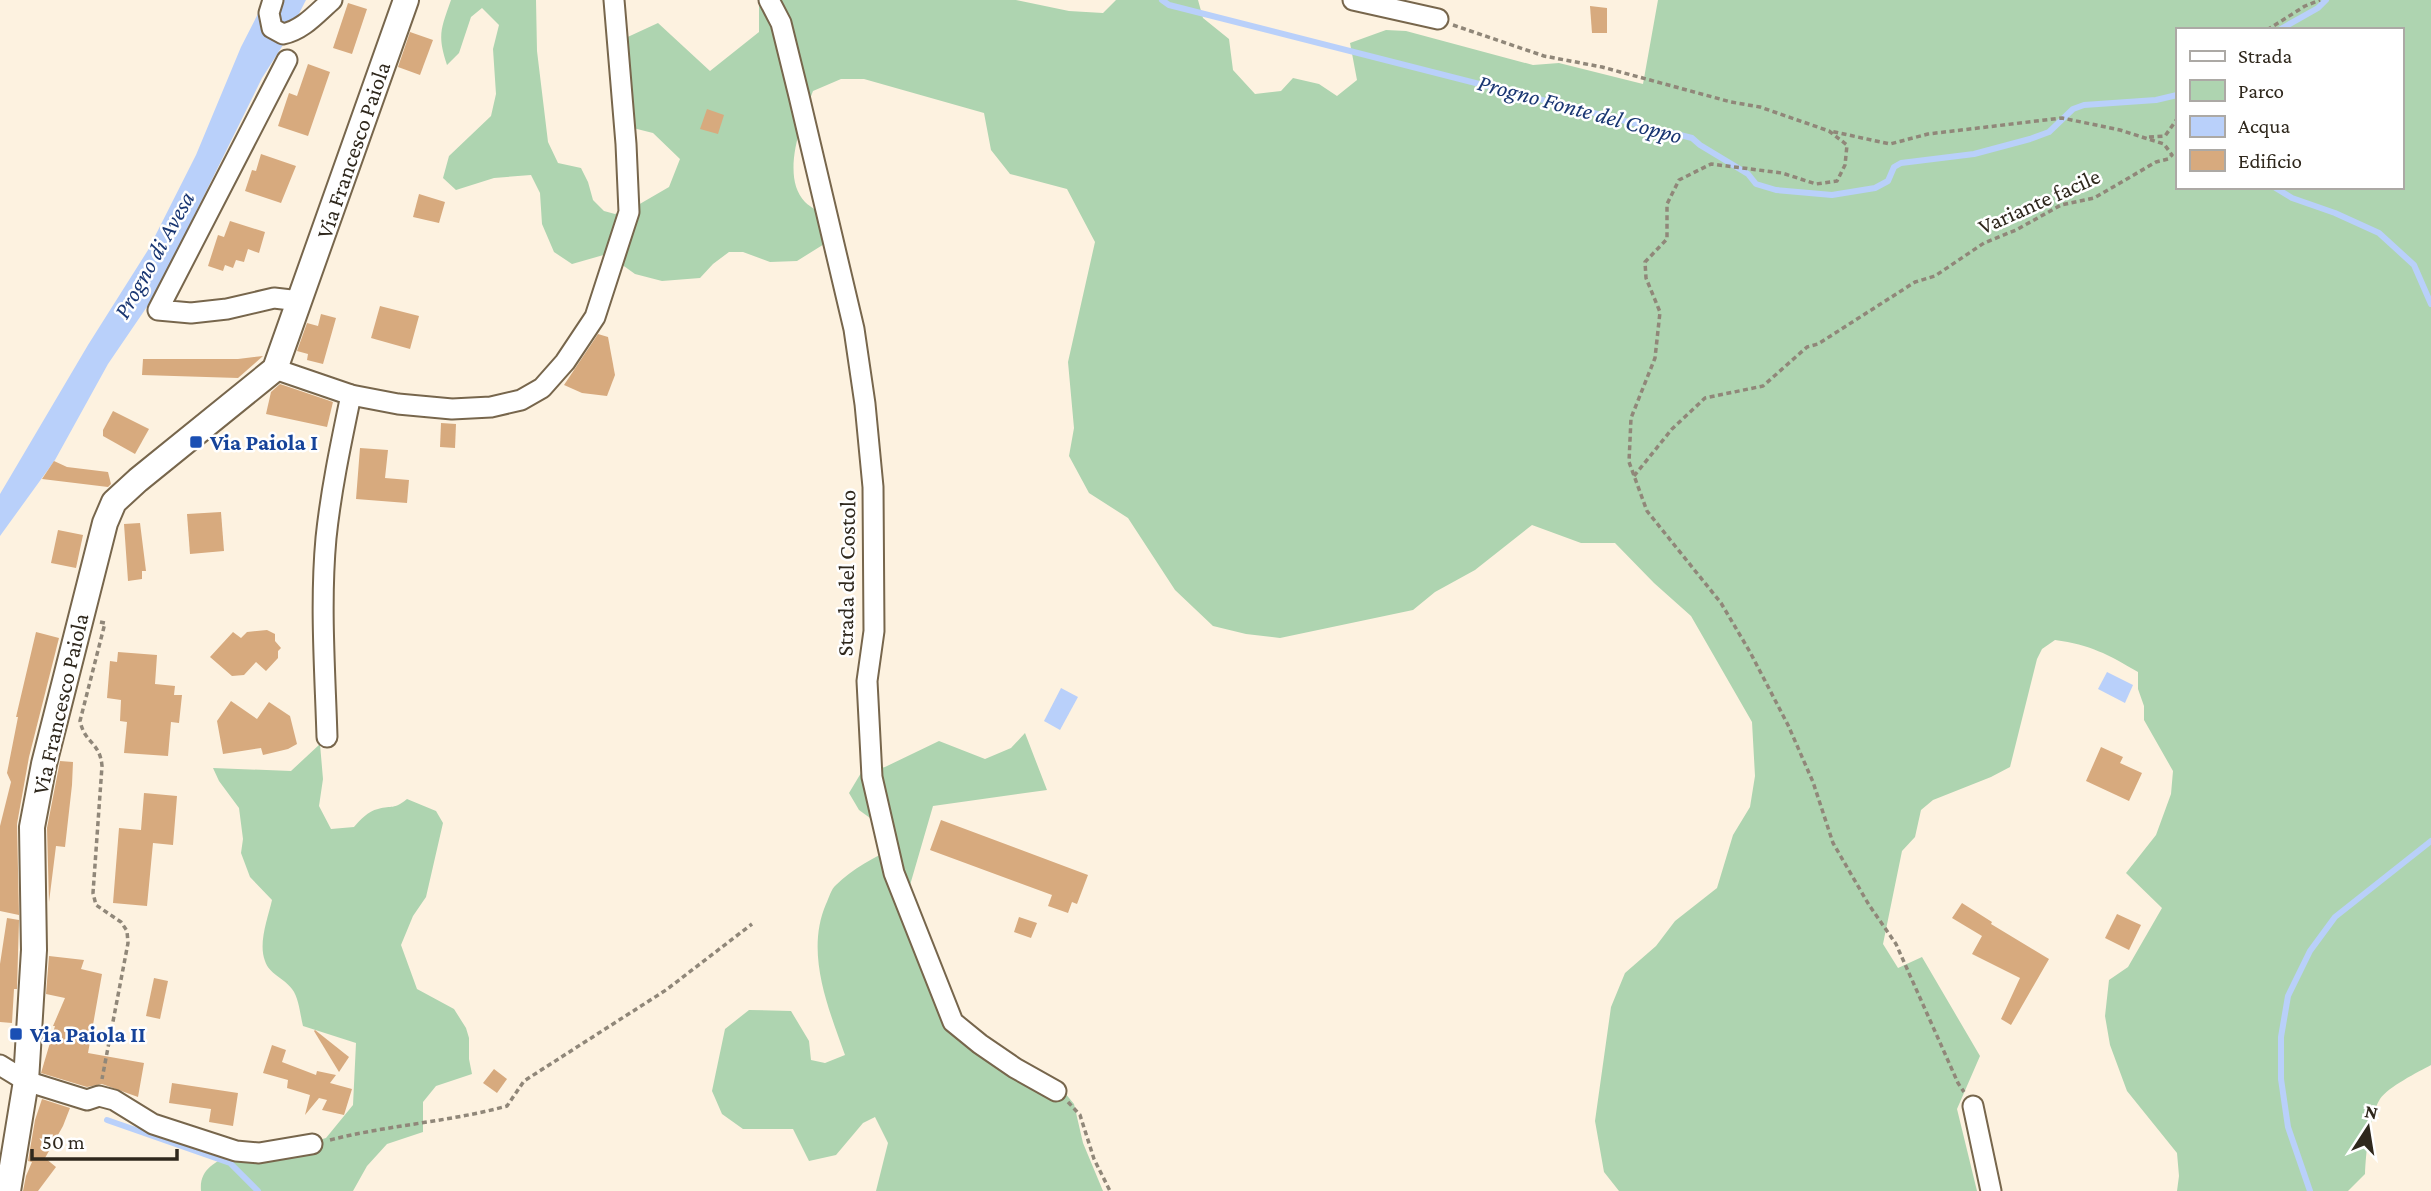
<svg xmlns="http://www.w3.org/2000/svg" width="2431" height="1191" font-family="'Crimson Pro',serif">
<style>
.green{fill:#aed4b0;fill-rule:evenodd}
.water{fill:#b9d0fa}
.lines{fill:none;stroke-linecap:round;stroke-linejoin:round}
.stream{stroke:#b9d0fa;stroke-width:6}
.building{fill:#d7aa7e}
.minor-casing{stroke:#77664c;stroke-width:23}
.tertiary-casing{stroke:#77664c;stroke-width:28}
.path{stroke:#908779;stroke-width:3.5;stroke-dasharray:5 3.5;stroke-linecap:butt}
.minor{stroke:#fff;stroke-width:19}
.tertiary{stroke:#fff;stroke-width:24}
.transit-dot{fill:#1a4fb4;stroke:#fff;stroke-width:2.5}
.labels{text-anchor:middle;stroke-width:5;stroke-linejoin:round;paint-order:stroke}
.street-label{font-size:23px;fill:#2f281d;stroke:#fff}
.transit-label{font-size:23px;font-weight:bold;fill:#164399;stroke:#fff;text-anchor:start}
.water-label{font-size:24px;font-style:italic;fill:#193672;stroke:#fff}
</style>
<rect width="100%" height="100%" fill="#fdf2e0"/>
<!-- green -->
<g class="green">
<path d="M451 0H536L537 51 548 142 558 163 581 168 588 182 593 200 604 211 615 214 638 205 669 187 680 159 653 133 629 127 612 100V79L619 41 658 23 710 71 759 32V0H1016L1069 11 1103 13 1116 0H1198L1203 18 1229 39 1233 70 1255 94 1281 91 1293 78 1319 84 1337 96 1357 80 1350 43 1386 30 1406 31 1533 65 1559 63 1643 84 1658 0H2431V1065C2418 1072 2388 1087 2380 1099 2369 1117 2366 1153 2365 1174L2348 1191H2177L2179 1176 2177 1153 2127 1091 2110 1045 2105 1016 2109 980 2128 967 2162 908 2126 873 2156 835 2171 794 2173 771 2144 720V706L2138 689V672C2107 654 2091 645 2055 640L2042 649 2037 659 2010 767 1991 777 1933 800 1921 810 1915 837 1902 851 1883 944 1898 968 1922 957 1980 1056 1957 1109 1977 1191H1619L1604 1172 1595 1121 1611 1007 1625 973 1656 946 1675 921 1717 888 1733 835 1750 807 1755 776 1752 722 1691 616 1654 583 1615 543H1581L1532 525 1475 570 1435 592 1413 610 1280 638 1246 634 1213 626 1175 590 1128 518 1089 493 1069 456 1074 428 1068 362 1095 242 1067 189 1010 174 991 150 984 113 864 79H841L813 91C802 121 780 176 805 202 811 208 822 213 829 218V241L797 261 770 262 743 252H729L713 264 700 278 662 281 635 274 607 254 572 264 554 252 542 224 540 193 531 175 494 178 456 190 443 178 449 156 491 116 496 94 493 49 499 25 482 8 471 17 459 53 447 65C437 35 441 29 451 0ZM2177 30H2401V187H2177Z"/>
<path d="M1025 733 1047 790 933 806 908 892 955 1014 978 1040 1060 1087 1074 1104 1083 1143 1103 1191H876L888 1143 875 1117 863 1123 836 1155 809 1161 793 1129H743L722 1114 712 1091 725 1029 749 1010 791 1011 809 1041 811 1060 825 1063 845 1055C828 1007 805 953 826 904 829 898 831 889 836 885 852 869 875 857 895 847L892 834 859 810 849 793 861 773 885 767 939 741 985 759 1011 748Z"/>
<path d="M320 744 323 779 319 806 331 829 354 827C360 820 368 811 378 809 393 805 393 810 407 799L436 811 443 823 426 897 413 916 401 945 417 989 454 1009 466 1028 469 1038V1059L472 1074 436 1086 423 1102V1132L387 1144 367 1166 353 1191H201C199 1169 215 1163 232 1153L250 1159 326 1138 353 1105 356 1043 303 1026C300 1014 299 998 292 989 284 978 269 974 265 961 258 943 268 918 272 900L250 877 241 853 243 839 239 808 219 781 213 768 291 771Z"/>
</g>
<!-- water -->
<g class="water">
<path d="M265 0H306L283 45 262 78 155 295 108 364 55 460 0 536V494L88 345 148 250 196 155 241 47Z"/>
<path d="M2107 672 2133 685 2125 703 2098 689Z"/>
<path d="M1061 688 1078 697 1060 730 1044 721Z"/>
</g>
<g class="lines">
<!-- stream -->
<g class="stream">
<path d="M1162 0 1169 5 1692 138 1700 145 1748 174 1756 184 1776 190 1832 195 1875 188 1888 181 1894 167 1901 163 1974 154 2030 139 2049 132 2073 109 2084 105 2156 100 2177 95"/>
<path d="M2279 30 2318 8 2326 0"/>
<path d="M2274 187 2292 198 2335 213 2379 233 2414 265 2431 304"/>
<path d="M107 1120 230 1163 258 1191"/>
<path d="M2310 1191 2288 1127 2281 1079V1037L2288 996 2310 951 2335 917 2431 841"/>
</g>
</g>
<!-- building -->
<g class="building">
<path d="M348 3 367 9 352 54 333 48Z"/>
<path d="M1590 6 1607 8V33H1592Z"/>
<path d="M410 32 433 40 420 75 398 67Z"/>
<path d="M308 64 330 72 308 136 278 126 289 93 297 96Z"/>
<path d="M707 109 724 115 718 134 700 129Z"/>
<path d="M261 154 296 166 281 203 245 191 252 170 256 171Z"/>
<path d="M419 194 445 202 439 223 413 217Z"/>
<path d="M230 221 265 232 259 253 248 249 244 262 236 260 233 268 225 265 223 271 208 266 218 235 224 237Z"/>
<path d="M380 306 419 316 410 349 371 338Z"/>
<path d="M321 314 336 318 323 364 307 360 308 354 297 351 307 323 318 326Z"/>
<path d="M598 334 608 337 615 375 607 396 582 393 564 385Z"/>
<path d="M263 356 238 378 142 375 143 359H238Z"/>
<path d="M280 384 333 402 327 427 266 414 271 392Z"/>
<path d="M113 411 149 429 135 454 103 436V430Z"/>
<path d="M441 423 456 424 455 448 440 447Z"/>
<path d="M360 448 388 450 385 478 409 480 407 503 356 499Z"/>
<path d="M54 461 67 467 108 472 111 484 108 487 42 479Z"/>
<path d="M221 512 224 551 190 554 187 514Z"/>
<path d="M140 523 146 571H142V579L128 581 124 524Z"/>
<path d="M58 530 83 535 76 568 51 563Z"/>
<path d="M267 630 275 634V641L281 648 278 651V658L266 671 256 662 244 675 232 676 210 657 233 632 241 638 247 632Z"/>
<path d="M36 632 59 638 29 757 17 824 19 915 0 911V826L11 782 7 773 18 717H16Z"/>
<path d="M118 652 157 655 155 684 175 686 174 695H182L179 723 171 722 168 756 124 753 127 722 120 721 121 700 107 698 110 661 117 662Z"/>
<path d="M231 701 257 719 269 702 290 716 297 744 288 749 263 755 261 748 223 754 217 721Z"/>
<path d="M2101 747 2123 757 2120 763 2142 773 2129 801 2086 781Z"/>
<path d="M60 761 73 762 72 785 65 847 56 846 49 902 47 828Z"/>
<path d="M144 793 177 796 173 845 153 843 147 906 113 903 119 828 141 830Z"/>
<path d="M941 820 1088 875 1077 904 1072 902 1068 913 1048 906 1052 895 930 850Z"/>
<path d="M1962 903 1992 922 1991 924 2049 959 2011 1025 2001 1019 2020 978 1972 954 1982 936 1952 918Z"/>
<path d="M2117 914 2141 925 2129 950 2105 938Z"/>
<path d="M1019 917 1037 923 1031 938 1014 932Z"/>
<path d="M7 918 19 920 17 989H14L12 1023 0 1022V964Z"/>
<path d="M49 956 84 960 81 969 102 974 88 1053 144 1063 138 1097 102 1084 87 1087 41 1073 55 1026H53L65 998 46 994Z"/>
<path d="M154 978 168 981 160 1019 146 1016Z"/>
<path d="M315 1030 349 1057 339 1072 314 1031Z"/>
<path d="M272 1045 286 1050 282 1062 316 1075 317 1071 336 1075 330 1083 352 1089 344 1115 322 1110 327 1100 319 1098 305 1115 310 1095 287 1088 288 1080 263 1073Z"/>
<path d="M494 1069 507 1079 497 1093 483 1083Z"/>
<path d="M172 1083 238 1093 233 1126 209 1122 211 1109 169 1103Z"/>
<path d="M42 1099 70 1108 63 1126 45 1158 56 1167 38 1191H23L26 1176 32 1162 28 1161 35 1120Z"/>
</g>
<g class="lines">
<!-- minor casing -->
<g class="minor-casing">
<g id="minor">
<path d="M273 0 269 13 272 28 283 34C303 30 317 13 332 0"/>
<path d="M769 0 781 23 799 96 854 329 865 404 873 487 874 631 867 681 872 777 894 873 953 1022 980 1044 1015 1068 1056 1091"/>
<path d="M1353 0 1438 19"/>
<path d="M287 60 158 310 191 313 227 309 274 298 300 301"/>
<path d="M275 369 351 395 398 404 452 409 491 407 521 400 542 388 565 362 595 317 629 212 626 144 614 0"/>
<path d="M327 737C325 671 320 604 326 538 331 490 341 443 351 395"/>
<path d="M0 1065 26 1081 87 1100 99 1096 114 1100 153 1124 236 1151 259 1153 312 1144"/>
<path d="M1973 1106 1991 1191"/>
</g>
</g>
<!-- tertiary casing -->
<g class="tertiary-casing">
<path id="tertiary" d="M8 1191 26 1081 34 950 32 827 44 764 105 523 114 502 138 480 275 369 406 0"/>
</g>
<!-- path -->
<g class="path">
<path d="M1453 25 1544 56 1602 67 1731 102 1760 107 1829 131 1847 145 1845 165 1837 181 1816 184 1782 173 1711 164 1679 180 1667 204V239L1645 262 1646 278 1660 312 1655 358 1631 418 1629 462 1647 511 1721 603 1750 652 1788 725 1813 782 1833 843 1869 905 1896 944 1958 1083 1964 1092"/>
<path d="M2267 30 2305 6 2320 0"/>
<path d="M2149 137 2165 136 2177 119"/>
<path d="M1634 476 1672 429 1705 398 1763 386 1807 347 1818 344 1915 282 1935 276 1984 243 2016 230 2061 205 2094 198 2156 162 2168 159 2172 155 2164 144 2120 130 2062 118 1928 134 1890 144 1830 131"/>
<path d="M100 622 105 623 80 721C85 744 100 742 102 766L93 893 96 905 121 922 127 931 128 943 102 1079"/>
<path d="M1068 1102 1080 1115 1094 1159 1110 1191"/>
<path d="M330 1140C388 1125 449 1122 507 1106L524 1081 666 990 752 924"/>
</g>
<!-- minor -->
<use href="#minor" class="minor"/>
<!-- tertiary -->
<use href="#tertiary" class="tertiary"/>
</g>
<!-- markers -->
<g class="transit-dot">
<rect x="189" y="435" width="14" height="14" rx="3.5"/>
<rect x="9" y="1027" width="14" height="14" rx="3.5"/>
</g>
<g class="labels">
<!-- street labels -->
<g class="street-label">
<text transform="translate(353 150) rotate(-71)" y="8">Via Francesco Paiola</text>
<text transform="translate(2039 201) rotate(-24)" y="8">Variante facile</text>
<text transform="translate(846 573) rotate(-89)" y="8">Strada del Costolo</text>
<text transform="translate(60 704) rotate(-77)" y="8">Via Francesco Paiola</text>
</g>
<!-- transit labels -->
<g class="transit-label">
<text x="210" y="450">Via Paiola I</text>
<text x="30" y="1042">Via Paiola II</text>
</g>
<!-- water labels -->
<g class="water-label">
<text transform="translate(1580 109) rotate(15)" y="8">Progno Fonte del Coppo</text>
<text transform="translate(154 255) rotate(-61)" y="8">Progno di Avesa</text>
</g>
</g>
<!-- legend -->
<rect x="2176" y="28" width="228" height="161" fill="#ffffff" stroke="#aca9a5" stroke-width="2"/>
<rect x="2190" y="51" width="35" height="10" fill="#ffffff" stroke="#aca9a5" stroke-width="2"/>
<text x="2238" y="63" font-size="21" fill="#2f281d">Strada</text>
<rect x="2190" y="80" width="35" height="21" fill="#aed4b0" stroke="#aca9a5" stroke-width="2"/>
<text x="2238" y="98" font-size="21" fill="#2f281d">Parco</text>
<rect x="2190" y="116" width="35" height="21" fill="#b9d0fa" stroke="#aca9a5" stroke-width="2"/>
<text x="2238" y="133" font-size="21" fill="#2f281d">Acqua</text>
<rect x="2190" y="150" width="35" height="21" fill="#d7aa7e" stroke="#aca9a5" stroke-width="2"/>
<text x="2238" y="168" font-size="21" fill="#2f281d">Edificio</text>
<!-- north arrow -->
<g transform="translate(2368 1128) rotate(12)" stroke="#ffffff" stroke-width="5" paint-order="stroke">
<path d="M0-5L12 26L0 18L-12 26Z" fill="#2f281d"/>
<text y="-10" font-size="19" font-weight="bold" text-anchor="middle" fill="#2f281d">N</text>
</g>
<!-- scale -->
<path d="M32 1149v10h145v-10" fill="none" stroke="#2f281d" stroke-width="3.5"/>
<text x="42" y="1149" font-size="21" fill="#2f281d" stroke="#ffffff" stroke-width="5" paint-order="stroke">50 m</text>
</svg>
